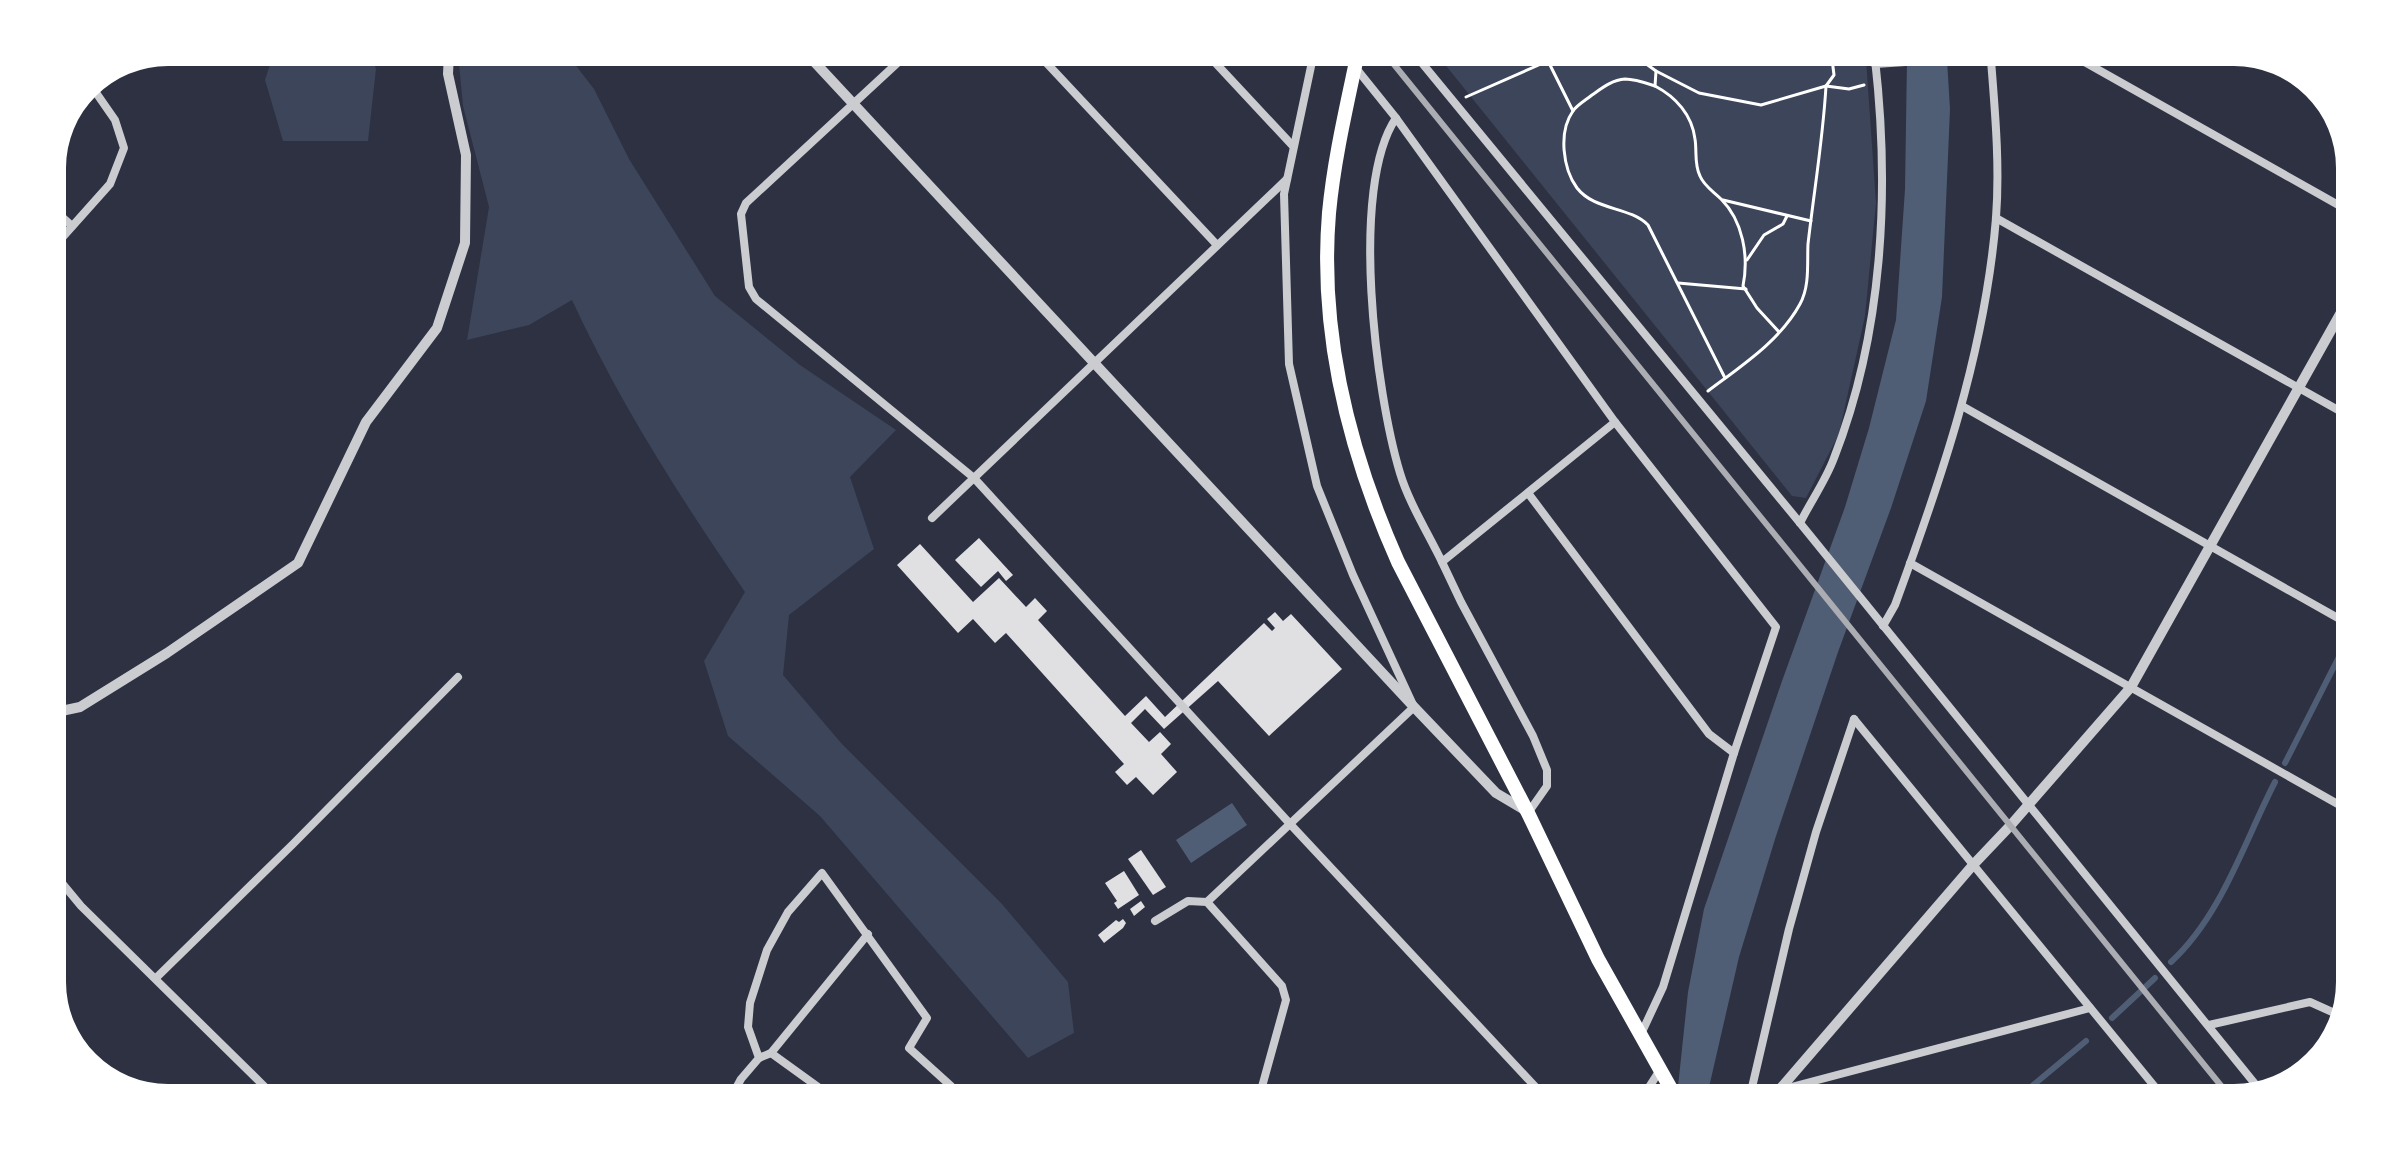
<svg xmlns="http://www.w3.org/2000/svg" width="2402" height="1150" font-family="'Roboto Condensed',sans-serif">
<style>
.green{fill:#3c4559}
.water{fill:#4f5d75}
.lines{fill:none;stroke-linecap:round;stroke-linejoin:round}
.stream{stroke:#4f5d75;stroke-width:6}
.building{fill:#e0e0e3}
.path{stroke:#fff;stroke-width:3}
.minor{stroke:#caccd0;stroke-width:8}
.tertiary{stroke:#caccd0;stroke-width:10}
.trunk{stroke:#fff;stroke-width:14}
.rail{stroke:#abadb3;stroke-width:6}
</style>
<rect width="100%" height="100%" fill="#2d3142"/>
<!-- green -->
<g class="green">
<path d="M274 52 370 53 376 69 368 141H283L265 80Z"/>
<path d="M458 53 567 54 594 89 629 159 715 296 800 365 896 430 850 477 874 549 789 615 783 675 842 744 1002 904 1068 982 1074 1033 1028 1058 820 816 728 736 704 661 745 592C681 499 619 402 572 300L529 325 467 340 489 207 463 106Z"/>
<path d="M1439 57 1866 59 1876 203 1865 316 1839 434 1806 498 1792 496Z"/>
</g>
<!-- water -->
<g class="water">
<path d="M1907 59 1947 60 1950 109 1942 297 1926 401 1891 508 1838 652 1776 836 1739 957 1707 1096H1677L1688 992 1704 909 1782 681 1845 507 1869 428 1896 320 1905 189Z"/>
<path d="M1232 803 1247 825 1191 863 1176 840Z"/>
</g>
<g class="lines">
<!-- stream -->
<g class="stream">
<path d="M2285 763 2345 645"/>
<path d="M2171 962C2222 915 2244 842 2275 782"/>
<path d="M2112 1018 2155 978"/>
<path d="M2019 1097 2086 1041"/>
</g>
</g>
<!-- building -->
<g class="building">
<path d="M979 538 1013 575 1006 581 998 571 981 587 955 560Z"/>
<path d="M920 544 973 602 999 578 1026 607 1035 598 1047 611 1038 620 1125 716 1146 696 1165 717 1264 623 1272 631 1275 628 1267 619 1275 612 1283 621 1291 614 1342 669 1269 736 1218 681 1164 729 1145 709 1131 723 1149 742 1160 732 1171 744 1161 754 1177 772 1153 795 1136 777 1127 785 1115 772 1124 764 1006 633 995 643 973 619 958 633 897 565Z"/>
<path d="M1141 850 1166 887 1153 895 1128 859Z"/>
<path d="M1124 871 1139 895 1118 909 1114 903 1117 901 1105 883Z"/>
<path d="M1141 901 1145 907 1134 916 1130 909Z"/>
<path d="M1123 919 1126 923 1123 928 1104 943 1098 935 1116 920 1119 922Z"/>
</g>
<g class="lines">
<!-- path -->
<g class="path">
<path d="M1638 58 1656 71 1699 93 1761 105 1826 86 1849 89 1864 85"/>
<path d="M1550 65 1573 111"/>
<path d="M1656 71 1655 86C1676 97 1692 115 1695 139 1697 151 1694 164 1700 176 1704 186 1713 191 1721 199 1743 221 1749 256 1743 286L1757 308 1779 332"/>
<path d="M1655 86C1646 83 1635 79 1625 79 1612 80 1602 88 1592 95 1586 100 1577 105 1573 111 1558 132 1563 169 1577 188 1595 211 1629 206 1648 225L1725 378"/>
<path d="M1466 97 1541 64 1574 62 1591 58"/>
<path d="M1723 200 1811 221"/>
<path d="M1747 260 1764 235 1783 224 1787 216"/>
<path d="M1678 283 1746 289"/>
<path d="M1708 391C1741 366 1780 341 1800 304 1810 286 1807 263 1808 244 1814 191 1823 139 1826 86L1834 75 1832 59"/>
</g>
<!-- minor -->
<g class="minor">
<path d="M906 55 746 203 741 214 749 287 756 299 974 478 1291 825 1543 1095"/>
<path d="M1040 56 1217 245"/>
<path d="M1209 56 1292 145"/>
<path d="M1347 57 1396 118 1615 422 1776 627 1734 753 1663 987 1641 1034"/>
<path d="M1417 57 1800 523 2260 1090"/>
<path d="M2081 60 2349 211"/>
<path d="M1875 64 1936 60"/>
<path d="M1396 118C1349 187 1376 394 1400 473 1409 503 1428 533 1442 562L1615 422"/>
<path d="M52 208 72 226"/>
<path d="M1996 218 2347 415"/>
<path d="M52 249 110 184 124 148 115 120 90 84"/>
<path d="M1962 406 2345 622"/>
<path d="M1528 493 1709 734 1734 753"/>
<path d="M932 518 1287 179"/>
<path d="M1800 523C1811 501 1826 480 1834 458 1883 333 1890 191 1875 59"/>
<path d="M1442 562 1461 602 1533 736 1547 770V786L1528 813"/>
<path d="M1910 563 2343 807"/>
<path d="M1883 626 1895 605C1941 480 1985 352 1996 218 2000 165 1995 112 1991 60"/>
<path d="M1854 719 2164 1098"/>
<path d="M52 871 81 906 268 1090"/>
<path d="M1207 902 1414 707 1353 575 1317 486 1289 364 1284 194 1313 57"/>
<path d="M1155 921 1188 901 1207 902 1282 986 1286 1000 1260 1094"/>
<path d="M156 978 293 844 458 677"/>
<path d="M2209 1025 2310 1002 2341 1016"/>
<path d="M771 1053 825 1092"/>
<path d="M759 1058 771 1053 868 934"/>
<path d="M1780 1090 2090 1008"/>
<path d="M734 1092 741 1079 759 1058 748 1027 750 1003 767 950 788 912 822 873 927 1018 909 1048 951 1086 947 1093"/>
<path d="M1644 1095 1660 1070"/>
<path d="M1750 1096 1789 929 1816 832 1854 719"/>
</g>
<!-- tertiary -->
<g class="tertiary">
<path d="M808 55 1414 707 1496 793 1528 812"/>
<path d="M52 713 80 707 167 653 298 563 366 422 437 328 465 243 466 155 448 74 449 53"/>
<path d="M1774 1096 1973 865 2010 826 2131 687 2348 300"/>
</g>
<!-- trunk -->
<path class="trunk" d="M1357 57C1346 109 1334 160 1329 213 1319 334 1349 452 1398 562L1528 813 1598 959 1675 1096"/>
<!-- rail -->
<path class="rail" d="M1388 57 2231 1098"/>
</g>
<!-- crop -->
<path d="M0 0H2402V1150H0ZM168 66H2234A102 102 0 0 1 2336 168V982A102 102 0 0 1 2234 1084H168A102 102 0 0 1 66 982V168A102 102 0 0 1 168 66Z" fill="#fff" fill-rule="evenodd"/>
</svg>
